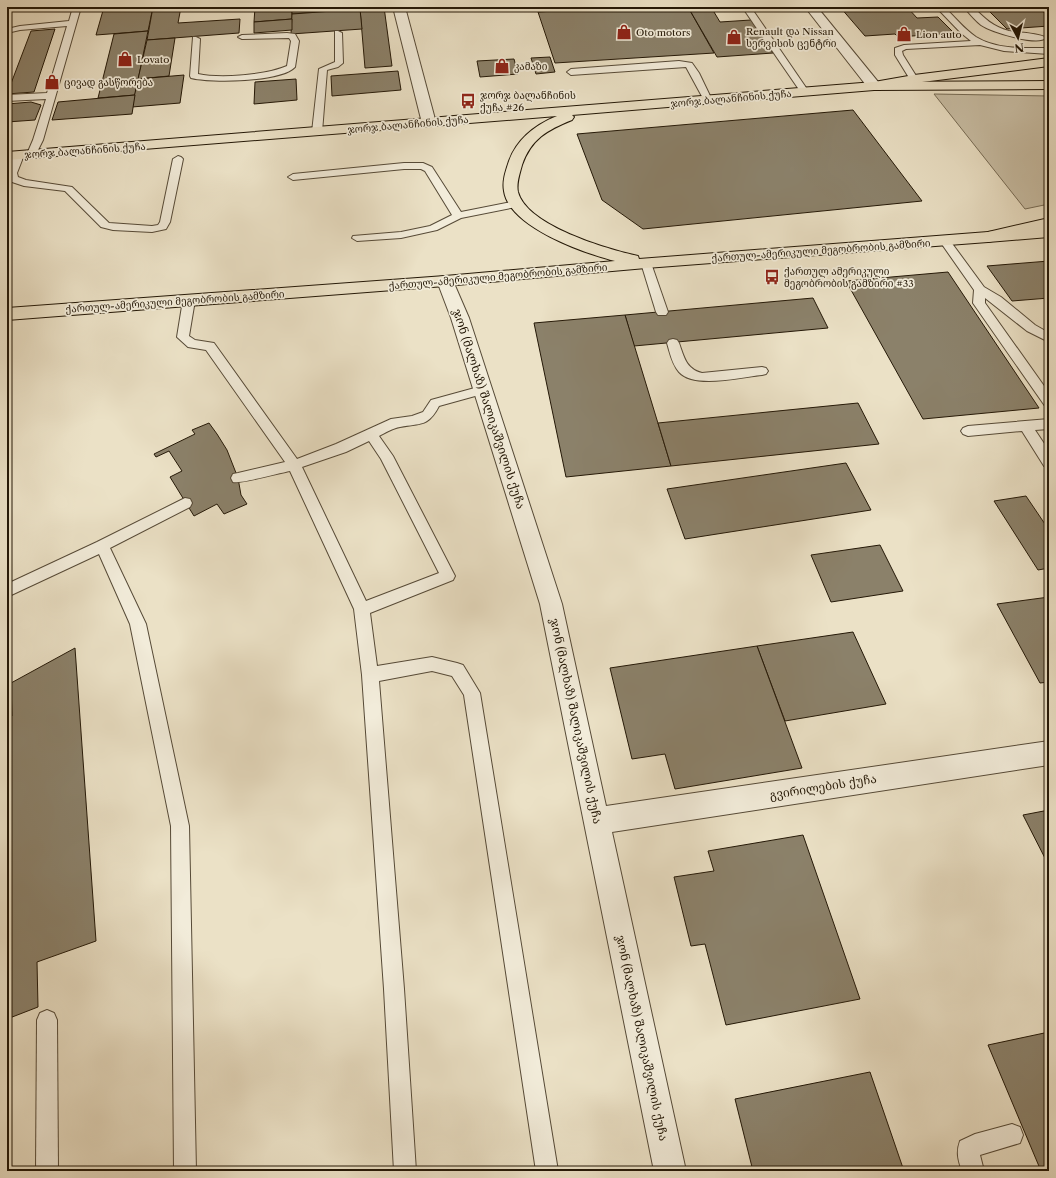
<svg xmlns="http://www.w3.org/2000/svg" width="1056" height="1178" font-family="'Libre Caslon Text','Noto Serif Georgian',serif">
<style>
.green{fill:#c9bfa6;stroke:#766c56}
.building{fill:#8b816a;stroke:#241807}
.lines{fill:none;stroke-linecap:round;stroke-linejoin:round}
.service-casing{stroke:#564a37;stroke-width:2}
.minor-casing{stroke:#564a37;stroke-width:2}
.primary-casing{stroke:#241807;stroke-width:2}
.trunk-casing{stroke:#241807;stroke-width:2}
.service{fill:#f2ecda;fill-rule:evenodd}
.minor{fill:#f2ecda;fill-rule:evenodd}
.primary{fill:#ebe1c6;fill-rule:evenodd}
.trunk{fill:#ebe1c6;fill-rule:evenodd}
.labels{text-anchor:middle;stroke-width:3.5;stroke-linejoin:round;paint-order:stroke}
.far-poi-label{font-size:10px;fill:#241807;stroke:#f2ecda;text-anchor:start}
.far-street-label{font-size:10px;fill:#241807;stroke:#f2ecda}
.street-label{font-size:12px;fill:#241807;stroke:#f2ecda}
</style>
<rect width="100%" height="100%" fill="#ebe1c6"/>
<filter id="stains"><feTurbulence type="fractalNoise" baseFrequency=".005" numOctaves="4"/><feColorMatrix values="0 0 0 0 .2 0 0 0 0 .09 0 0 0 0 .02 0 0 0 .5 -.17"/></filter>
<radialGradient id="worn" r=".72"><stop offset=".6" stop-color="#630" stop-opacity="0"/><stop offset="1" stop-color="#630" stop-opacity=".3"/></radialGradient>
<!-- green -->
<path class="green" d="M934 94 1049 96V204L1025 209Z"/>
<!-- building -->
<g class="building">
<path d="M104 7H153L148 31 96 35Z"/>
<path d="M153 7H181L178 23 240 19 239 33 147 40Z"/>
<path d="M255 7H292V19L254 22Z"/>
<path d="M292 7H387L292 14Z"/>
<path d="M384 7 392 66 365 68 360 9Z"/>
<path d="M546 7H590L547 10Z"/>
<path d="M624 7H688L714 53 555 63 538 12Z"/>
<path d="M688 7H711L720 22 751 20 773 53 717 57Z"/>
<path d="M840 7H907L917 18 938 17 954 33 898 37 895 34 865 36Z"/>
<path d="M985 7H1038L1049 17V26L1007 29Z"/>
<path d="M360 9 362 29 291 34 292 14Z"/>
<path d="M292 19V30L254 33V22Z"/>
<path d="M55 29 34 92 7 94 31 31Z"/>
<path d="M148 31 135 95 98 98 114 34Z"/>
<path d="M175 38 169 76 138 79 147 40Z"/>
<path d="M550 57 555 72 536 74 531 58Z"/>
<path d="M514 59 518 74 480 77 477 61Z"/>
<path d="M398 71 401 90 332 96 331 76Z"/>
<path d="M184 75 180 103 132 107 138 79Z"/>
<path d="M296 79 297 100 254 104 255 82Z"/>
<path d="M135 95 132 114 52 120 58 102Z"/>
<path d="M31 102 41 105 35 120 7 122V104Z"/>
<path d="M853 110 922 201 643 229 602 200 577 134Z"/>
<path d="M1049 261V298L1012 301 987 266Z"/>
<path d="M948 272 1039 408 923 419 846 281Z"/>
<path d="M813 298 828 328 634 346 625 315Z"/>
<path d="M625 315 671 466 566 477 534 323Z"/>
<path d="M858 403 879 444 671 466 658 423Z"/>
<path d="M209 423 217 434 227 450 238 478 241 495 247 504 224 514 217 504 194 516 170 477 182 471 169 451 156 457 154 454 195 434 192 430Z"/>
<path d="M846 463 871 510 685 539 667 489Z"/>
<path d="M1026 496 1049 530V568L1038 570 994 501Z"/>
<path d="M880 545 903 591 831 602 811 555Z"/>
<path d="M1049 597V682L1040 683 997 604Z"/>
<path d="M853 632 886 704 785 721 757 646Z"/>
<path d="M757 646 802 768 675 789 665 754 632 759 610 668Z"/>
<path d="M75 648 96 941 37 962 38 1007 7 1019V718L12 716 11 683Z"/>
<path d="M1049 810V866L1023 815Z"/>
<path d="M803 835 860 999 726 1025 705 944 691 946 674 877 714 871 708 851Z"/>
<path d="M1049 1032V1171H1041L988 1045Z"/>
<path d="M870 1072 904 1171H753L735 1099Z"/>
</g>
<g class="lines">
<!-- service casing -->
<g class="service-casing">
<g id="service">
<path d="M73 7H81L43 140 35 156H29L27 154 33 140 46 99 7 101V95L47 93 67 26 20 30 7 33V29L20 26 69 21Z"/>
<path d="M936 7H944C955 17 964 29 976 37 997 50 1026 48 1049 48V54L1004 51 980 45 906 49 902 51 903 55 918 79 914 82 911 81 895 55V48L904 45 971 41 961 33Z"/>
<path d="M964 7H973C984 18 993 27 1009 31 1018 33 1040 33 1046 38 1037 46 991 32 981 25 975 20 969 13 964 7Z"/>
<path d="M746 9H752L809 92 808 94H802L745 11Z"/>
<path d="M335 31H338L342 33 343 63 338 67 327 70 322 132 317 135 312 132 319 69 335 62Z"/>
<path d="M287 33 295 34 299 41 295 67C281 82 211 83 191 78L190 76 193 37H196L200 39 198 74C221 79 266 75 287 66L291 41 289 38 242 39 238 37 242 35Z"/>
<path d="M679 61 692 63 699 73 712 100 711 102H705L686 67 571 75 567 72 571 69Z"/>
<path d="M19 152 24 155 17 173 18 177 26 180 72 187 109 223 152 226 158 225 160 222 173 159 178 156 181 157 183 159 170 222 166 229 152 232 113 230 101 227 65 191 24 186 9 181C6 174 10 154 19 152Z"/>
<path d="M404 163H423L432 167 461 212 516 201 521 204 516 207 461 218 437 230 401 238 357 241 352 238 353 236 401 232 430 226 452 215 425 171 421 169H404L293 180 288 177 293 174Z"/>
<path d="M944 237 948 238 984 287 1001 297 1035 325 1049 333V342L1027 331 985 298V303L1049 393V408L1045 406 973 303 974 290 939 240Z"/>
<path d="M646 260 651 263 668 312 666 315H658L656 312 641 263Z"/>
<path d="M189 296 193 297 195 300 189 336 195 340 214 343 297 459 336 444 391 419 412 416 423 412 431 400 482 386 486 387 488 390 486 393 439 406C428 427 421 423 400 427 393 428 385 433 379 436L393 456 455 576 453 580 370 613 377 666 432 657 457 663 463 665 480 693 558 1171H536L464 695 452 676 432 671 379 681 404 989 416 1171H394L384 989 362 675 354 609 290 471C280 473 239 484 233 482L231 478 233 474 238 473 285 462 206 350 188 347 177 337 183 300 185 297ZM369 441 381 459 439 573 366 601 302 467 346 452Z"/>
<path d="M673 339 677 340 679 343C684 357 686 369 702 373L762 367 766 368 768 371 766 374 762 375C741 377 694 389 679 372 672 364 670 353 667 343L669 340Z"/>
<path d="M1049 419V429L1035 430 1049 451V467L1044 466 1022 431 968 436 963 434 961 431 963 428 968 426Z"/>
<path d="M185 498 190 499 192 503 190 507 110 548 146 624 189 826 196 1171H174L171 826 130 624 99 554 7 597V584L97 542Z"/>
<path d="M47 1010 54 1013 57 1020 58 1171H36L37 1020 40 1013Z"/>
<path d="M1012 1124 1020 1127 1023 1135 1020 1143 980 1155 984 1171H962C958 1160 956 1152 960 1141L975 1134Z"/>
</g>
</g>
<!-- minor casing -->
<g class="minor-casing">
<g id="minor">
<path d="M393 7H405L436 123 434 126H424L422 123Z"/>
<path d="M805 7H817L879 83 880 86 879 89H869Z"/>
<path d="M445 276 451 277 453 281 469 318 562 604 606 806 1049 741V765L612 832 686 1171H654L540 604 451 318 437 281 439 277Z"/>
</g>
</g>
<!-- primary casing -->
<g class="primary-casing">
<path id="primary" d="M1049 81V89L874 90 572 115 574 117 572 120C547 130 531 139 522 165 520 173 516 183 518 192 527 226 607 249 638 256L639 259 988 232 1049 218V228L988 242 646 268 445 286 7 320V308L445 276 615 261C584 253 509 227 504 191 502 181 506 170 509 161 517 139 535 125 557 116L7 160V152L874 82Z"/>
</g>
<!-- trunk casing -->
<g class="trunk-casing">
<g id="trunk">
<path d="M1049 58V66L914 83 874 90 869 89 868 86 869 83 874 82 914 75Z"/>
<path d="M1049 227V237L988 242 982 240 980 237 982 234 988 232Z"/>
</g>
</g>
<!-- service -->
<use href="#service" class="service"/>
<!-- minor -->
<use href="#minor" class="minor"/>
<!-- primary -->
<use href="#primary" class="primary"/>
<!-- trunk -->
<use href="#trunk" class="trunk"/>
</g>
<!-- icons -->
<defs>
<g id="shop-bare" transform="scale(1.2)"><path d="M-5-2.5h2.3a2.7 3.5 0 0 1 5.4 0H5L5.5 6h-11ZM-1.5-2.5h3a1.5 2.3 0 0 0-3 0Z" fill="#8f2418" stroke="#f2ecda" stroke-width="2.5" paint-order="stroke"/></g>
<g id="bus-bare" transform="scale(1.2)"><path d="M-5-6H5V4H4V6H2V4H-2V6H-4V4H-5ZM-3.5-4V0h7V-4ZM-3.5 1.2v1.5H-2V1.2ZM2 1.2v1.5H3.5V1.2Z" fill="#8f2418" stroke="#f2ecda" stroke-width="2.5" paint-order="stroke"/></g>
</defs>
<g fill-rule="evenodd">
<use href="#shop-bare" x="624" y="32"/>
<use href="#shop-bare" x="904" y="34"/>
<use href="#shop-bare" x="734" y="37"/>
<use href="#shop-bare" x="125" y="59"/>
<use href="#shop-bare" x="502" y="66"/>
<use href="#shop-bare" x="52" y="82"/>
<use href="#bus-bare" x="468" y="101"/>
<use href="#bus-bare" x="772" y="277"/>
</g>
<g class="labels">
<!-- far-poi labels -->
<g class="far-poi-label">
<text x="746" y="35">Renault და Nissan<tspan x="746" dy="12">სერვისის ცენტრი</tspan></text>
<text x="636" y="36">Oto motors</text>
<text x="916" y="38">Lion auto</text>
<text x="137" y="63">Lovato</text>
<text x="514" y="70">კამაზი</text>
<text x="64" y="86">ცივად გასწორება</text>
<text x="480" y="99">ჯორჯ ბალანჩინის<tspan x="480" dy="12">ქუჩა #26</tspan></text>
<text x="784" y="275">ქართულ ამერიკული<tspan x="784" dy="12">მეგობრობის გამზირი #33</tspan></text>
</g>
<!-- far-street labels -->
<g class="far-street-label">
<text transform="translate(731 98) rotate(-5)" y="4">ჯორჯ ბალანჩინის ქუჩა</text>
<text transform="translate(408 124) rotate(-5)" y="4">ჯორჯ ბალანჩინის ქუჩა</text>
<text transform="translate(85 150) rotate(-4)" y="4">ჯორჯ ბალანჩინის ქუჩა</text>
<text transform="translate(821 250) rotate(-4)" y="4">ქართულ-ამერიკული მეგობრობის გამზირი</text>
<text transform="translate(498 276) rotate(-5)" y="4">ქართულ-ამერიკული მეგობრობის გამზირი</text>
<text transform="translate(175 301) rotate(-4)" y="4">ქართულ-ამერიკული მეგობრობის გამზირი</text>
</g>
<!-- street labels -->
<g class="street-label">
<text transform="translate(489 409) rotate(72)" y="4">ჯონ (მალხაზ) შალიკაშვილის ქუჩა</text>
<text transform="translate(576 721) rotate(78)" y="4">ჯონ (მალხაზ) შალიკაშვილის ქუჩა</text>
<text transform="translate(823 787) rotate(-9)" y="4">გვირილების ქუჩა</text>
<text transform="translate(642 1038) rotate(78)" y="4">ჯონ (მალხაზ) შალიკაშვილის ქუჩა</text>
</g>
</g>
<!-- margin -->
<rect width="1056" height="1178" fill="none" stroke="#ebe1c6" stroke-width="24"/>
<rect x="8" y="8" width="1040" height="1162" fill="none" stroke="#241807" stroke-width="2"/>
<rect x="12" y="12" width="1032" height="1154" fill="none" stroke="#241807"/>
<!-- north arrow -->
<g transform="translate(1018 38) rotate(173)" stroke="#f2ecda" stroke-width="3" paint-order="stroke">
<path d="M0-3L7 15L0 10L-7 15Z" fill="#241807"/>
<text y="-6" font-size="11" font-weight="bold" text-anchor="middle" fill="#241807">N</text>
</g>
<rect width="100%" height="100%" filter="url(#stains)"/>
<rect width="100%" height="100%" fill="url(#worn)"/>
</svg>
